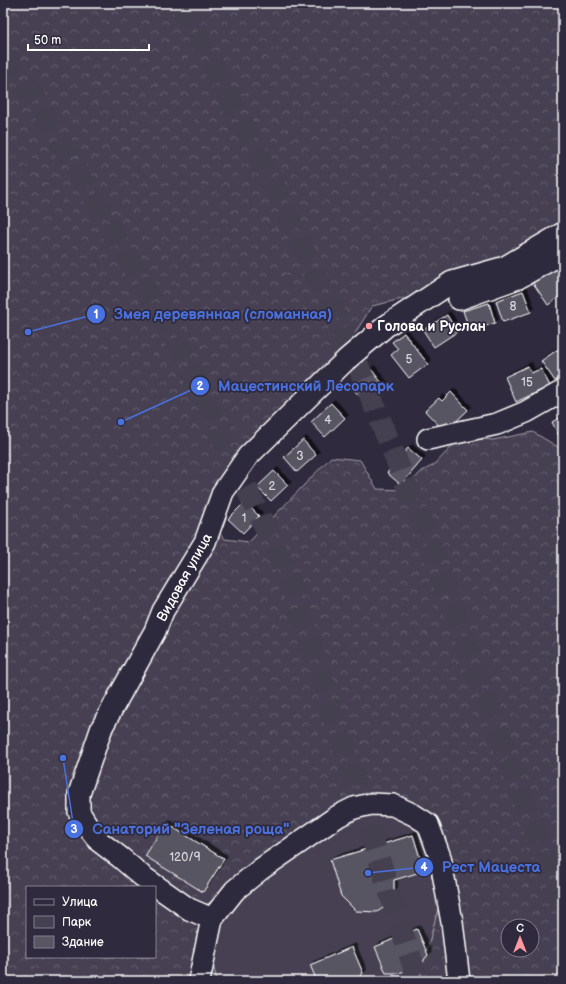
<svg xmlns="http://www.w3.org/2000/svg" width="566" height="984" font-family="'Balsamiq Sans',sans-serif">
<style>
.green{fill:#464152;stroke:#a2a0a8}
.forest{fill:url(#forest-crowns);stroke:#a2a0a8;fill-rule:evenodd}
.building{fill:#595564;stroke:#fff;filter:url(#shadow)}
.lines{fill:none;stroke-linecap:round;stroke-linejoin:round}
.highway-tunnel{stroke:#443f50;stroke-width:22;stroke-dasharray:22 11;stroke-linecap:butt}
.minor-casing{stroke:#fff;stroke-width:24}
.minor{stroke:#2f2a3d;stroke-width:21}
.poi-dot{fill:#ff9aa2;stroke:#2f2a3d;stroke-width:1.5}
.labels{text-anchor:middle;stroke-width:3.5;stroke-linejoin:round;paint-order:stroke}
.number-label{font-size:12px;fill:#d6d4d8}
.poi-label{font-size:14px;font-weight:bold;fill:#fff;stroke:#2f2a3d;text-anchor:start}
.street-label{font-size:14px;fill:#fff;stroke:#2f2a3d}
.leader{fill:none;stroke:#4a71e0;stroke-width:1.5}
.callout-dot{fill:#4a71e0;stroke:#2f2a3d;stroke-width:1.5}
.mark-label{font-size:12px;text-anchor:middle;font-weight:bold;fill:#fff}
.callout-label{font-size:15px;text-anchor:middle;font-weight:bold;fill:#4a71e0;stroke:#2f2a3d;stroke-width:3.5;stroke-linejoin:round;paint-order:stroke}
</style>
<defs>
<pattern id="forest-crowns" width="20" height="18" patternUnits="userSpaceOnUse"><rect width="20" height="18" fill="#464152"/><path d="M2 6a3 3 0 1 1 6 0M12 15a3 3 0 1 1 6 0" fill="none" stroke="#625e6c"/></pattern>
<filter id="shadow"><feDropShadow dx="3.5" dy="-3.5" stdDeviation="0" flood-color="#0009"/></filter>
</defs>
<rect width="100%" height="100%" fill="#2f2a3d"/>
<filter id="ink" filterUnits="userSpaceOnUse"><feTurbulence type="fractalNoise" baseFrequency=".025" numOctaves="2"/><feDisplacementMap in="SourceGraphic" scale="8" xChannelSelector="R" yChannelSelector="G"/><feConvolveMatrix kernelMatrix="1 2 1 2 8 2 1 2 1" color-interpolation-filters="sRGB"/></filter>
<g filter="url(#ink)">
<!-- green -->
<path class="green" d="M368 807 412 811 445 883 419 981H217L199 909Z"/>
<!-- forest -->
<path class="forest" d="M3 3H563V236L483 280 372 306 352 338 314 380 246 445 210 495 204 514 225 539 249 542 331 457 360 460 377 489 404 490 422 471 434 465 461 437 493 440 533 432 558 447 563 446V981H419L445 883 432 828 367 807 199 909 217 981H3ZM27 887H155V957H27ZM508 926H532V950H508Z"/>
<!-- building -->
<g class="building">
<path d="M563 263V294L548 305 533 283Z"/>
<path d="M523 291 531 312 503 322 496 301Z"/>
<path d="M489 303 495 323 470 331 463 311Z"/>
<path d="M447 315 457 332 434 347 423 330Z"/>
<path d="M404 333 428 364 409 378 391 355 398 349 392 342Z"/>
<path d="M563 346V375L555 381 541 361Z"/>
<path d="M528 366 531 373 541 369 550 386 516 402 505 377Z"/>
<path d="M371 369 385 387 365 403 350 385Z"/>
<path d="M451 392 468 410 445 432 425 411 439 398 442 401Z"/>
<path d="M331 403 345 418 325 437 311 422Z"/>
<path d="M563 416V437L560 438 552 422Z"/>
<path d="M303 440 316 455 297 472 284 457Z"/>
<path d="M408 448 422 460 401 485 387 473Z"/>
<path d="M274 471 288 485 271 501 257 487Z"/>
<path d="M245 502 259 516 243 533 228 519Z"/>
<path d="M166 823 224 859 203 892 145 856Z"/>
<path d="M413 835 424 871 394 880V901L377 912 356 911 341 896 330 860Z"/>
<path d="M417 929 428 955 420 965 409 970 398 973H386L375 947Z"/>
<path d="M352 947 363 973 357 981H317L310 965Z"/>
</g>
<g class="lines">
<!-- highway-tunnel -->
<g class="highway-tunnel">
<path d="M181 3 276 191 358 365 421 521 563 906"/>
<path d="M3 57 33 95 182 351 290 580 418 981"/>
</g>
<!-- minor casing -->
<g class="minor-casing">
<g id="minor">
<path d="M459 299 518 278 559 255 563 250"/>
<path d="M428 439 497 424 526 412 563 391"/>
<path d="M212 919 189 909 142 876 121 858 100 842 89 828 79 812V794L102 727 155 631 163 611 205 542 223 492 248 456 346 360 386 326 452 282 505 267 563 233"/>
<path d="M199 981 212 919 235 890 261 869 338 816 354 808 371 804 393 805 414 815 428 824 440 857 452 922 459 981"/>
</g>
</g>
<!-- minor -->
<use href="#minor" class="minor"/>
</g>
</g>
<!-- markers -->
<circle class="poi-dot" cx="369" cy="326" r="4"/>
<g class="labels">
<!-- number labels -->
<g class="number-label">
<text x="513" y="310">8</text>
<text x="409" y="363">5</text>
<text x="527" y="386">15</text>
<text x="328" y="424">4</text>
<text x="300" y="460">3</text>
<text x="272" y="490">2</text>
<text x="244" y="522">1</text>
<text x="185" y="861">120/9</text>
</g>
<!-- poi labels -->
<g class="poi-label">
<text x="377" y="331">Голова и Руслан</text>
</g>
<!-- street labels -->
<g class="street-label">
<text transform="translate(184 577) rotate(-61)" y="5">Видовая улица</text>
</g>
</g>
<!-- callouts -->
<path class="leader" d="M28 332L96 314M121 422L200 386M63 758L74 829M368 873L424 867"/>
<g class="callout-dot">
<circle cx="28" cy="332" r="4"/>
<circle cx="121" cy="422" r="4"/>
<circle cx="63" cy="758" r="4"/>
<circle cx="368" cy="873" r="4"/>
<circle cx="96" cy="314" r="10"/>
<circle cx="200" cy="386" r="10"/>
<circle cx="74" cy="829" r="10"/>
<circle cx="424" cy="867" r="10"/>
</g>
<g class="mark-label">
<text x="96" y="318">1</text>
<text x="200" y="390">2</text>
<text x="74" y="833">3</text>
<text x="424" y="871">4</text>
</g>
<g class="callout-label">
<text x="223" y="319">Змея деревянная (сломанная)</text>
<text x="306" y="391">Мацестинский Лесопарк</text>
<text x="191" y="834">Санаторий "Зеленая роща"</text>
<text x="491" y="872">Рест Мацеста</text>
</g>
<!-- margin -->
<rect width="566" height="984" fill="none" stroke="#2f2a3d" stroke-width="16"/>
<rect x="8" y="8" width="550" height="968" fill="none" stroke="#fff" stroke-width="1.5" filter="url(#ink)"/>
<!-- legend -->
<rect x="26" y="886" width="130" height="72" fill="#2f2a3d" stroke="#827f8b"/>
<rect x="34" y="899" width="20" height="6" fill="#2f2a3d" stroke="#827f8b"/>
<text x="62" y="906" font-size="12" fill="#ffffff">Улица</text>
<rect x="34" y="916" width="20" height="12" fill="#464152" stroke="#827f8b"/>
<text x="62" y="926" font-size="12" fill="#ffffff">Парк</text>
<rect x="34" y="936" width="20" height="12" fill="#595564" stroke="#827f8b"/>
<text x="62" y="946" font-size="12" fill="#ffffff">Здание</text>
<!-- north arrow -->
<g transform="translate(520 938)"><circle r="19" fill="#2f2a3d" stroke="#827f8b"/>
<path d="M0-3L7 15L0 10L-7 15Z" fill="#ff9aa2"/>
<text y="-6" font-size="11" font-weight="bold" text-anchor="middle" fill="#ffffff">С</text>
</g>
<!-- scale -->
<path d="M28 44v6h121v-6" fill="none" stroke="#ffffff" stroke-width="2"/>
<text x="34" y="44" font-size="12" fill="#ffffff" stroke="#2f2a3d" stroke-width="3" paint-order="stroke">50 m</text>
</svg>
